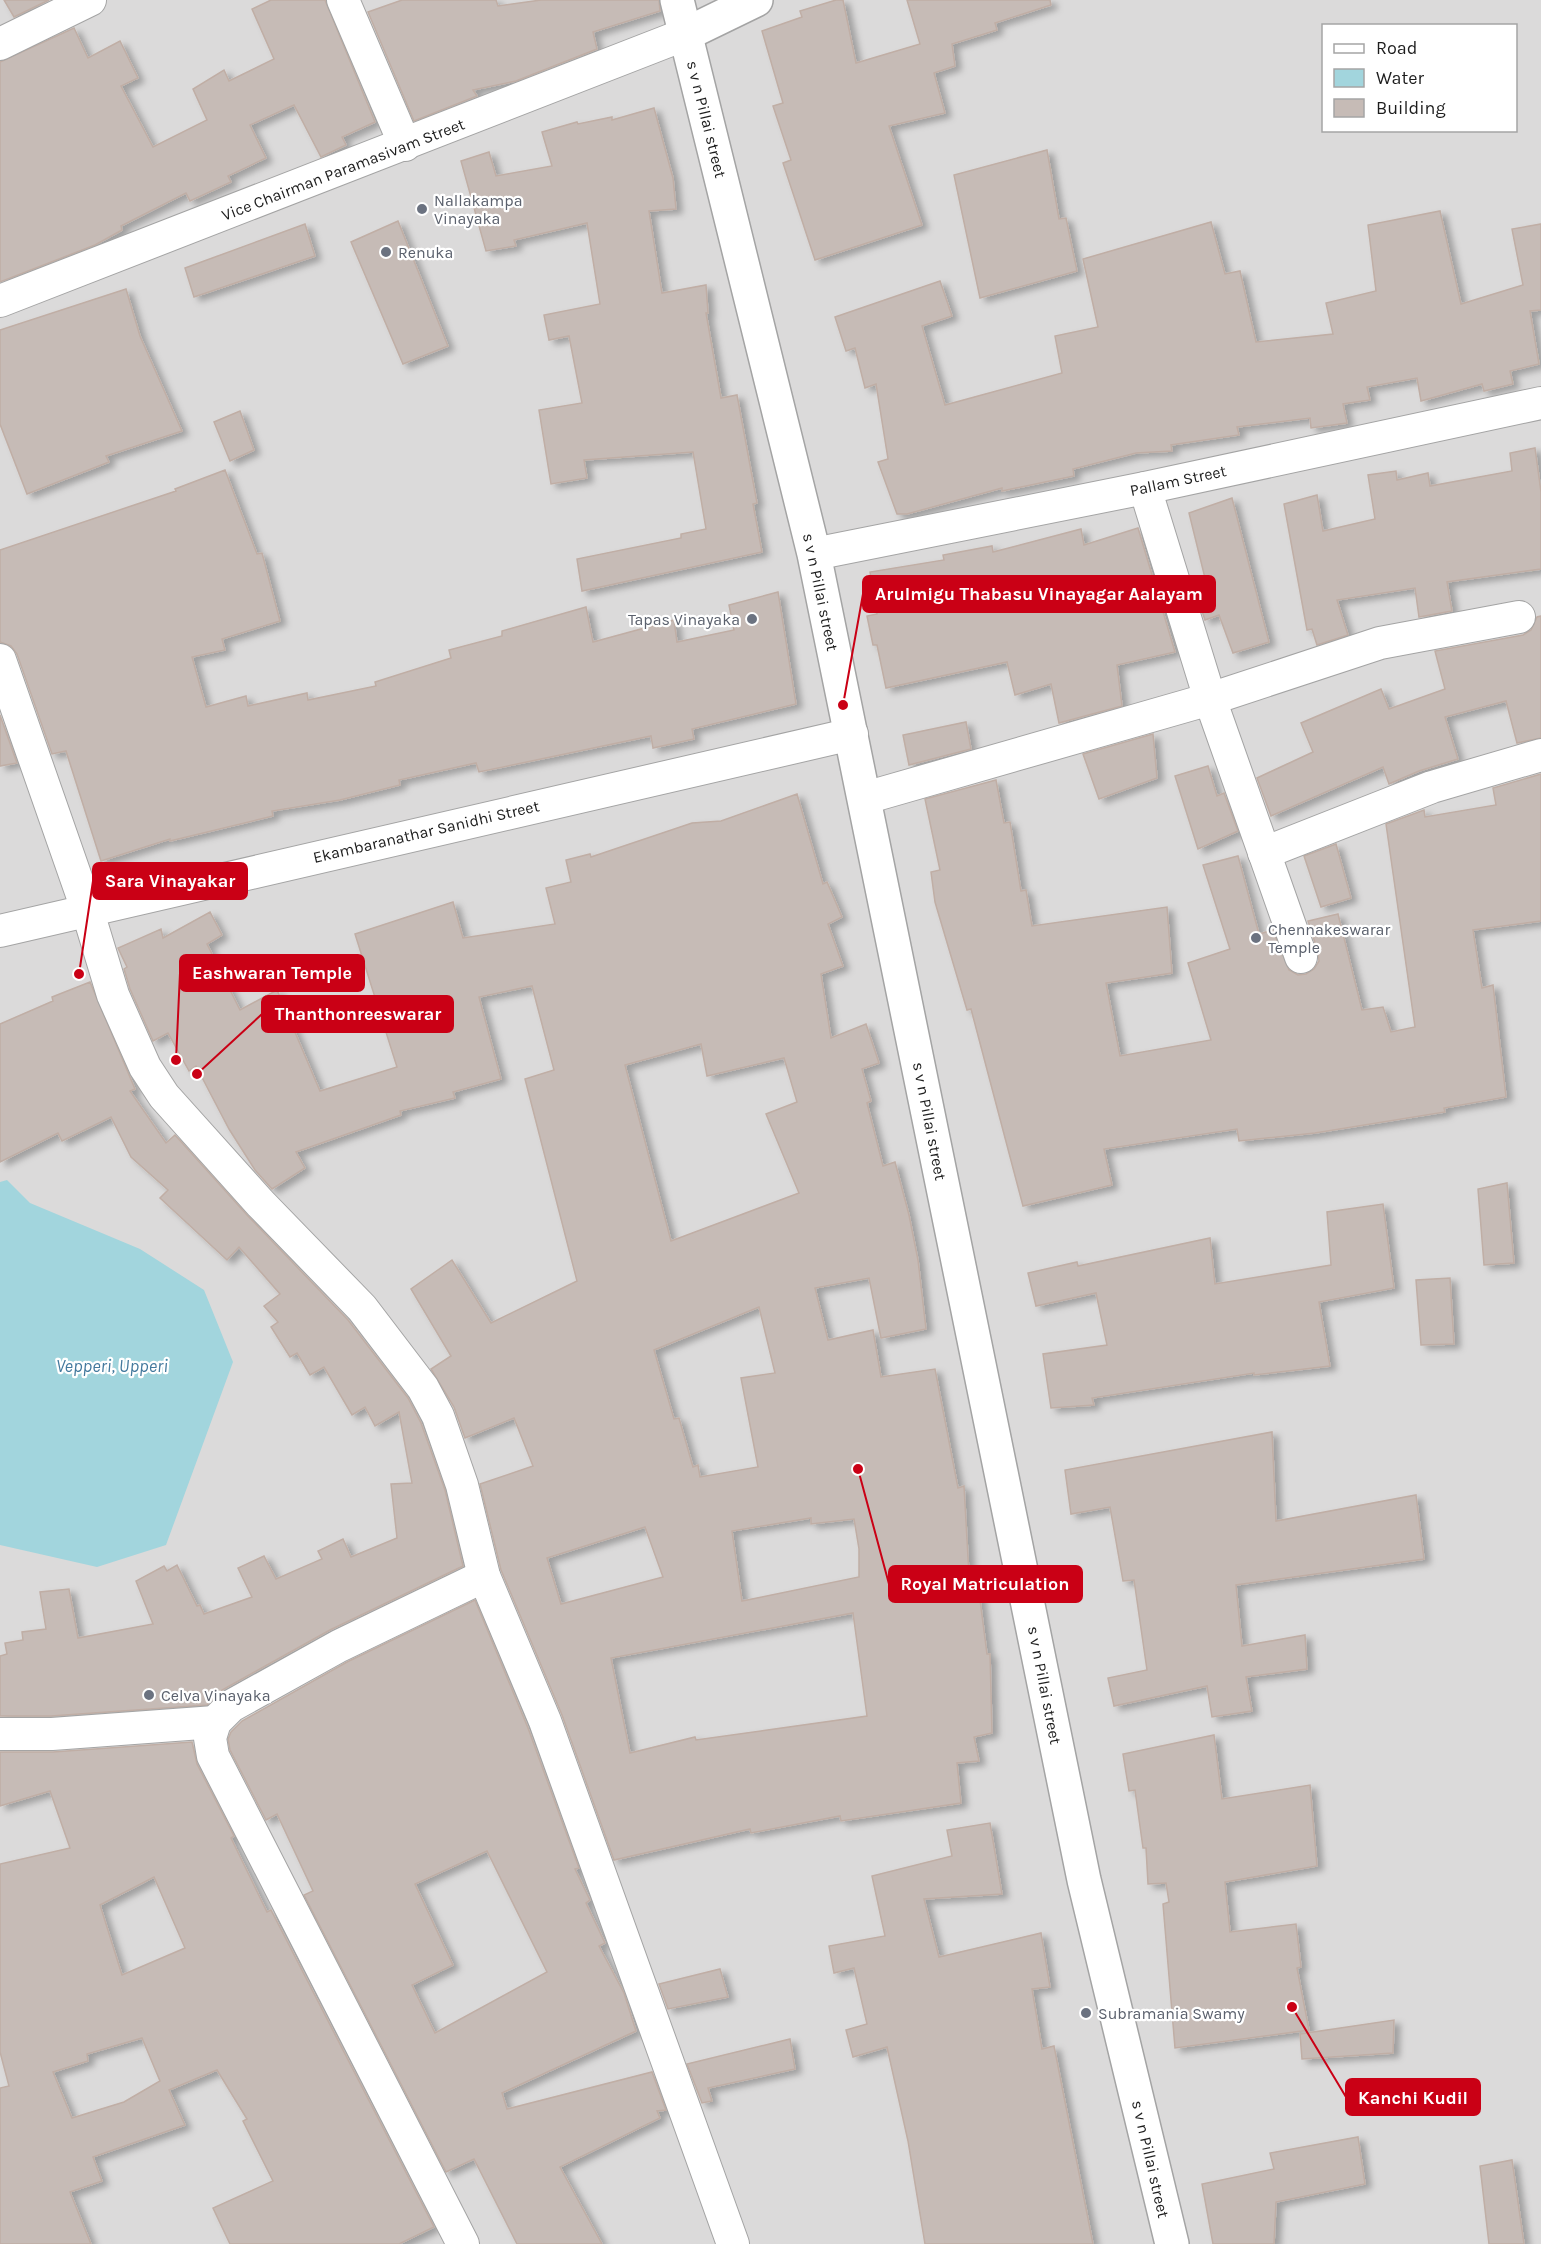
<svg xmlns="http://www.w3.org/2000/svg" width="1541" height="2244" font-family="Karla,sans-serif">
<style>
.residential{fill:#dbdada;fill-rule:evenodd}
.water{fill:#a2d5dd}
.building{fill:#c6bbb6;stroke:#c0aea5;stroke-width:1.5;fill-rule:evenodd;filter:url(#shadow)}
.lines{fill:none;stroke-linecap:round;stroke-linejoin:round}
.minor-casing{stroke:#a4a4a4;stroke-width:34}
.tertiary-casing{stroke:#a4a4a4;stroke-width:36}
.minor{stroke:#fff;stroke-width:32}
.tertiary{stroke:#fff;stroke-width:33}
.worship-dot{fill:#6b7280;stroke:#fff;stroke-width:2}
.labels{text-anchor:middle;stroke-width:4.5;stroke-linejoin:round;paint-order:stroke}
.street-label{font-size:16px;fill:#1d1d1d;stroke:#fff}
.worship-label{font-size:16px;fill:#5b616d;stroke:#fff;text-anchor:start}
.water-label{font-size:18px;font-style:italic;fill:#43799d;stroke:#fff}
.leader{fill:none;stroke:#ca0015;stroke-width:2}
.callout-dot{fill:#ca0015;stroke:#fff;stroke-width:2}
.callout{fill:#ca0015;stroke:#ca0015;stroke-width:2}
.callout-label{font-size:18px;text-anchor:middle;font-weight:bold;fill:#fff}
</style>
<defs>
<filter id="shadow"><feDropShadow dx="6" dy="4" stdDeviation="3" flood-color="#0004"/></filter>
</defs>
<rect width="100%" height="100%" fill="#eee9e3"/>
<!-- residential -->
<path class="residential" d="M0 0H1541V2244H0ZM1324 26H1516V130H1324Z"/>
<!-- water -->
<path class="water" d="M7 1180 30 1203 140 1249 204 1290 233 1362 166 1545 97 1567 0 1545V1182Z"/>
<!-- building -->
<g class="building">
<path d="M4 0H49L14 17Z"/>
<path d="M271 0H325L375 122 342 137 346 145 321 157 294 105 250 125 266 158 228 176 231 182 190 201 186 193 121 226 122 230 95 245 0 282V62L74 28 88 58 120 41 138 78 121 86 153 147 207 120 193 89 224 70 229 81 274 59 252 9Z"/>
<path d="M402 0H496L498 6 541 0H659L660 11 593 32 597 49 516 81 473 90 477 96 414 121 368 12Z"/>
<path d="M836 0H843L856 63 920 44 907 0H1050L1051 5 995 23 997 30 952 44 955 66 934 73 945 113 889 126 922 225 815 260 783 163 791 160 773 106 783 103 762 31 802 17 800 11Z"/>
<path d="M654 108 673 178 676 209 649 211 662 293 706 285 708 313H706L721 398 737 395 757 503 753 504 762 552 582 591 577 559 681 538V534L706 529 693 452 584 460 587 478 551 484 539 410 582 403 569 336 549 340 544 315 600 304 587 223 514 240 516 246 486 251 461 161 489 152 496 176 552 166 542 132 577 122 578 124 612 117V120Z"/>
<path d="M1047 150 1059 219 1066 218 1077 271 980 298 954 175Z"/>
<path d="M1440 211 1461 304 1523 285 1512 229 1541 224V310L1530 311 1539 364 1510 371 1513 384 1484 391 1482 384 1421 401 1417 378 1367 387 1370 400 1343 404 1347 423 1311 428 1310 418 1237 427 1239 435 1171 445 1172 451 1136 453 1073 469 1074 476 1002 491V488L907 514H897L878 462 888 459 876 384 865 388 855 348 846 351 835 317 940 281 952 316 922 326 945 405 1062 373 1055 336 1098 327 1083 259 1211 222 1225 274 1240 271 1256 342 1333 334 1326 303 1376 291 1368 225Z"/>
<path d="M398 221 448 346 403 364 351 242Z"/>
<path d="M305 224 315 256 194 297 185 268Z"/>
<path d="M126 289 140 336 182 431 106 456 109 462 27 494 0 424V330Z"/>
<path d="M240 411 254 450 230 461 214 422Z"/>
<path d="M1535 448 1541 492V569L1447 582 1452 611 1419 617 1415 588 1337 600 1348 635 1317 645 1312 629 1307 630 1284 504 1317 495 1323 531 1375 519 1368 475 1396 471 1397 480 1428 473 1430 486 1512 471 1510 453Z"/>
<path d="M225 470 257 554 262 553 280 621 222 639 225 650 192 657 206 707 246 696 248 706 307 693 308 700 376 686 375 682 451 658 449 650 502 636V631L586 607 593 642 674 620 677 642 734 630 729 605 778 592 796 704 692 729 694 739 653 748 651 736 479 772 476 763 399 780 400 785 340 800 272 811 273 816 170 841V839L101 861 66 751 52 754 17 654 11 646 0 642V550L176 491 175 489Z"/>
<path d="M1232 498 1269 642 1233 653 1219 615 1205 620 1192 581 1205 578 1189 513Z"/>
<path d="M1138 528 1175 652 1117 665 1122 706 1059 723 1051 684 1015 695 1007 662 886 688 877 645H873L867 616 877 614 870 572 944 560 943 555 992 546 993 552 1081 529 1084 545Z"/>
<path d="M1541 616V738L1517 743 1506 701 1445 717 1458 759 1419 771 1389 784 1383 767 1271 816 1257 778 1313 752 1301 723 1381 689 1389 709 1445 689 1435 651 1523 635 1531 630 1537 617Z"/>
<path d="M0 715 17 763 0 766Z"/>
<path d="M966 722 971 749 909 765 903 735Z"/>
<path d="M1153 734 1157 778 1099 799 1083 754Z"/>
<path d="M1208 766 1217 796 1224 793 1238 831 1198 849 1175 776Z"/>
<path d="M1541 774V921L1473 930 1482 988 1493 985 1506 1097 1444 1108 1445 1112 1315 1133 1239 1141 1237 1129 1104 1149 1112 1185 1023 1206 971 1009 967 1010 935 902 931 872 940 870 925 799 996 780 1004 823 1010 822 1021 891 1026 890 1032 926 1167 907 1172 973 1106 983 1120 1056 1211 1040 1188 963 1230 949 1203 865 1238 856 1259 934 1273 930 1289 970 1298 975 1306 974 1314 969 1319 961 1318 952 1308 921 1338 914 1362 1010 1383 1007 1391 1032 1415 1027 1386 824 1424 810 1425 817 1496 805 1493 788Z"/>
<path d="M797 794 823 884 827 882 842 917 828 924 843 966 821 974 831 1038 866 1024 879 1063 862 1069 871 1101 867 1103 883 1166 895 1162 909 1215 918 1260 926 1329 881 1338 869 1278 815 1288 828 1340 873 1330 881 1377 935 1369 958 1488 964 1486 970 1593 979 1592 987 1654H990L992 1733 974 1737 979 1761 957 1763 961 1803 841 1821 840 1816 751 1833 750 1829 614 1860 562 1715 501 1570 480 1484 533 1466 514 1418 465 1438 454 1407 431 1369 451 1356 411 1289 452 1260 491 1323 577 1281 525 1079 554 1070 532 986 479 997 501 1079 453 1092 455 1098 400 1111 401 1115 296 1152 305 1168 272 1189 255 1170 229 1129 196 1066 189 1071 168 1033 153 1041 130 989 124 969 127 967 118 948 161 929 163 938 210 912 222 935 207 944 240 1010 277 990 320 1091 397 1067 355 934 453 902 463 938 555 924 546 888 571 882 566 860 590 854 591 857 692 823 721 821ZM701 1044 707 1076 784 1058 797 1102 766 1114 799 1193 671 1241 625 1065ZM759 1307 775 1373 741 1378 758 1467 700 1477 698 1465 693 1467 679 1418 674 1419 654 1350ZM811 1518V1524L854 1519 859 1549V1577L742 1601 732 1531ZM645 1527 663 1577 561 1604 547 1558ZM853 1613 867 1716 696 1740 695 1737 630 1753 611 1658Z"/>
<path d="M1336 844 1351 898 1321 907 1304 856Z"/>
<path d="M90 982 135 1089 130 1091 166 1143 175 1135 247 1215 348 1320 408 1398 421 1423 445 1490 463 1566 330 1630 222 1690 207 1705 51 1716H0V1656L7 1654 5 1643 23 1640 22 1632 46 1629 40 1592 69 1589 78 1638 153 1624 136 1581 164 1566 167 1571 177 1565 197 1606 200 1605 204 1614 252 1597 238 1568 264 1556 276 1579 322 1559 318 1551 343 1539 351 1557 397 1538 391 1484 412 1483 399 1412 375 1426 365 1407 352 1415 324 1367 310 1375 297 1353 290 1357 271 1327 278 1322 264 1306 280 1294 239 1247 227 1260 160 1198 168 1190 131 1157 111 1117 62 1141 58 1133 0 1162V1024L53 1001 52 997Z"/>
<path d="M1507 1183 1514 1263 1484 1265 1478 1189Z"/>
<path d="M1383 1204 1394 1288 1319 1302 1330 1366 1254 1375V1373L1092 1398 1094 1405 1051 1408 1043 1354 1107 1345 1096 1293 1036 1306 1028 1273 1077 1262 1078 1266 1210 1238 1215 1284 1331 1265 1327 1212Z"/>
<path d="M1450 1278 1454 1344 1421 1345 1416 1280Z"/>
<path d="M1272 1432 1276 1521 1416 1495 1424 1559 1236 1585 1242 1646 1305 1635 1307 1669 1246 1677 1252 1711 1212 1717 1207 1686 1114 1706 1108 1678 1147 1670 1134 1580 1123 1581 1110 1507 1071 1514 1065 1470Z"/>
<path d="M475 1600 528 1728 579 1868 575 1869 590 1900 586 1903 605 1943 599 1946 624 1993 636 2031 502 2093 507 2109 652 2072 666 2110 657 2111 660 2118 560 2167 602 2244H517L474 2159 446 2172 304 1895 313 1891 277 1814 266 1820 230 1750 228 1739 231 1732 242 1721 347 1662ZM487 1851 547 1972 435 2033 412 1985 453 1965 415 1884Z"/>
<path d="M1214 1735 1222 1799 1310 1785 1317 1866 1225 1882 1230 1932 1296 1924 1301 1967 1297 1968 1309 2030 1175 2048 1163 1904 1169 1902 1166 1883 1148 1884 1146 1848H1143L1135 1790 1129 1791 1123 1754Z"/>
<path d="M192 1742 197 1764 234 1836 231 1838 267 1912 271 1910 434 2227 399 2244H230L213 2208 273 2181 243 2121 247 2119 217 2070 169 2090 185 2125 93 2157 102 2181 70 2192 91 2244H0V2088L9 2086 0 2052V1864L70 1848 50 1791 0 1806V1752H53ZM154 1877 185 1948 122 1975 100 1905ZM142 2038 160 2081 124 2102 72 2118 53 2072 88 2061 87 2054Z"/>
<path d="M990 1823 1002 1894 924 1899 939 1957 1041 1933 1050 1987 1032 1989 1042 2049 1054 2046 1093 2244H925L908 2141 887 2047 853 2057 846 2030 867 2024 854 1968 834 1973 829 1946 885 1936 872 1876 952 1856 947 1830Z"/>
<path d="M720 1969 728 1997 668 2009 659 1984Z"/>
<path d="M1394 2020 1393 2053 1302 2059 1300 2034Z"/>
<path d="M790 2039 795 2069 708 2088 712 2101 702 2103 687 2064Z"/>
<path d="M1358 2137 1365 2184 1276 2202 1274 2244H1213L1202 2184 1274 2169 1270 2153Z"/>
<path d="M1512 2160 1524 2244H1489L1480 2166Z"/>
</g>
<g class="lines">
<!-- minor casing -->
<g class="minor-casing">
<g id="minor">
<path d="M343 0 405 145"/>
<path d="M0 44 90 0"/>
<path d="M0 301 686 34"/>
<path d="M1145 488 1210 699 1301 957"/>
<path d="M814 554 1145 488 1541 403"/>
<path d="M0 660 87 909 113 995 145 1067 164 1096 260 1203 362 1308 423 1388 438 1416 462 1485 484 1576 545 1721 733 2244"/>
<path d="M865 798 1210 699 1380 643 1519 617"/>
<path d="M1264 853 1432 787 1541 755"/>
<path d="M0 931 852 734"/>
<path d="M0 1734H52L215 1722"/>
<path d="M463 2244 213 1756 210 1738 215 1722 231 1706 339 1646 484 1576"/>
</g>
</g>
<!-- tertiary casing -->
<g class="tertiary-casing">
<g id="tertiary">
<path d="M677 0 814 554 1084 1880 1172 2244"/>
<path d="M686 34 756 0"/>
</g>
</g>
<!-- minor -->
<use href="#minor" class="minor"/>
<!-- tertiary -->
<use href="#tertiary" class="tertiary"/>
</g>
<!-- markers -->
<g class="worship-dot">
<circle cx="422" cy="209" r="6"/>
<circle cx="386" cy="252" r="6"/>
<circle cx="752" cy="619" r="6"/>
<circle cx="1256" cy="938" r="6"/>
<circle cx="149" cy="1695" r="6"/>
<circle cx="1086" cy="2013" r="6"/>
</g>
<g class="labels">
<!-- street labels -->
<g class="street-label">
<text transform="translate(707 119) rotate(76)" y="6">s v n Pillai street</text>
<text transform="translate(343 169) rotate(-21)" y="6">Vice Chairman Paramasivam Street</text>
<text transform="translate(1178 480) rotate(-12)" y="6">Pallam Street</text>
<text transform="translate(821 592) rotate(78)" y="6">s v n Pillai street</text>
<text transform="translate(426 831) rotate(-13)" y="6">Ekambaranathar Sanidhi Street</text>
<text transform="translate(930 1121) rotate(79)" y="6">s v n Pillai street</text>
<text transform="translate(1045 1685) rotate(79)" y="6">s v n Pillai street</text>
<text transform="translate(1151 2159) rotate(77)" y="6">s v n Pillai street</text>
</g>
<!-- worship labels -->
<g class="worship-label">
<text x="434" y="206">Nallakampa<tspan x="434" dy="18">Vinayaka</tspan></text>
<text x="398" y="258">Renuka</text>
<text x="740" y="625" text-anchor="end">Tapas Vinayaka</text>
<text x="1268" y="935">Chennakeswarar<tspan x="1268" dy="18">Temple</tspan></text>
<text x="161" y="1701">Celva Vinayaka</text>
<text x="1098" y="2019">Subramania Swamy</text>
</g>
<!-- water labels -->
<g class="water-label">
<text x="112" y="1372">Vepperi, Upperi</text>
</g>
</g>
<!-- callouts -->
<path class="leader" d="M843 705L863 594M79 974L93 881M176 1060L180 973M197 1074L262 1014M858 1469L889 1584M1292 2007L1346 2097"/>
<g class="callout-dot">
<circle cx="843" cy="705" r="6"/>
<circle cx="79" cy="974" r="6"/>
<circle cx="176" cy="1060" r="6"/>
<circle cx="197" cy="1074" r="6"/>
<circle cx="858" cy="1469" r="6"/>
<circle cx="1292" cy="2007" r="6"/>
</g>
<g class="callout">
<rect x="863" y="576" width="352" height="36" rx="6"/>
<rect x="93" y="863" width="154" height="36" rx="6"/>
<rect x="180" y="955" width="184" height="36" rx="6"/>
<rect x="262" y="996" width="191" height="36" rx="6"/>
<rect x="889" y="1566" width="193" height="36" rx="6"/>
<rect x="1346" y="2079" width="134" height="36" rx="6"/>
</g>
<g class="callout-label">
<text x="1039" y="600">Arulmigu Thabasu Vinayagar Aalayam</text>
<text x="170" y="887">Sara Vinayakar</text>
<text x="272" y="979">Eashwaran Temple</text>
<text x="358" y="1020">Thanthonreeswarar</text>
<text x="985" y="1590">Royal Matriculation</text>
<text x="1413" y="2104">Kanchi Kudil</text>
</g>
<!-- legend -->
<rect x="1322" y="24" width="195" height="108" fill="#ffffff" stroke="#a5a5a5" stroke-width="1.5"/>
<rect x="1334" y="44" width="30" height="9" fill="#ffffff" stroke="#a5a5a5" stroke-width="1.5"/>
<text x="1376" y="54" font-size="18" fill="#1d1d1d">Road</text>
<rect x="1334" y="69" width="30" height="18" fill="#a2d5dd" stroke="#a5a5a5" stroke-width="1.5"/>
<text x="1376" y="84" font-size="18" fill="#1d1d1d">Water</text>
<rect x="1334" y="99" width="30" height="18" fill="#c6bbb6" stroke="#a5a5a5" stroke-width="1.5"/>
<text x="1376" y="114" font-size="18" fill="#1d1d1d">Building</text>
</svg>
